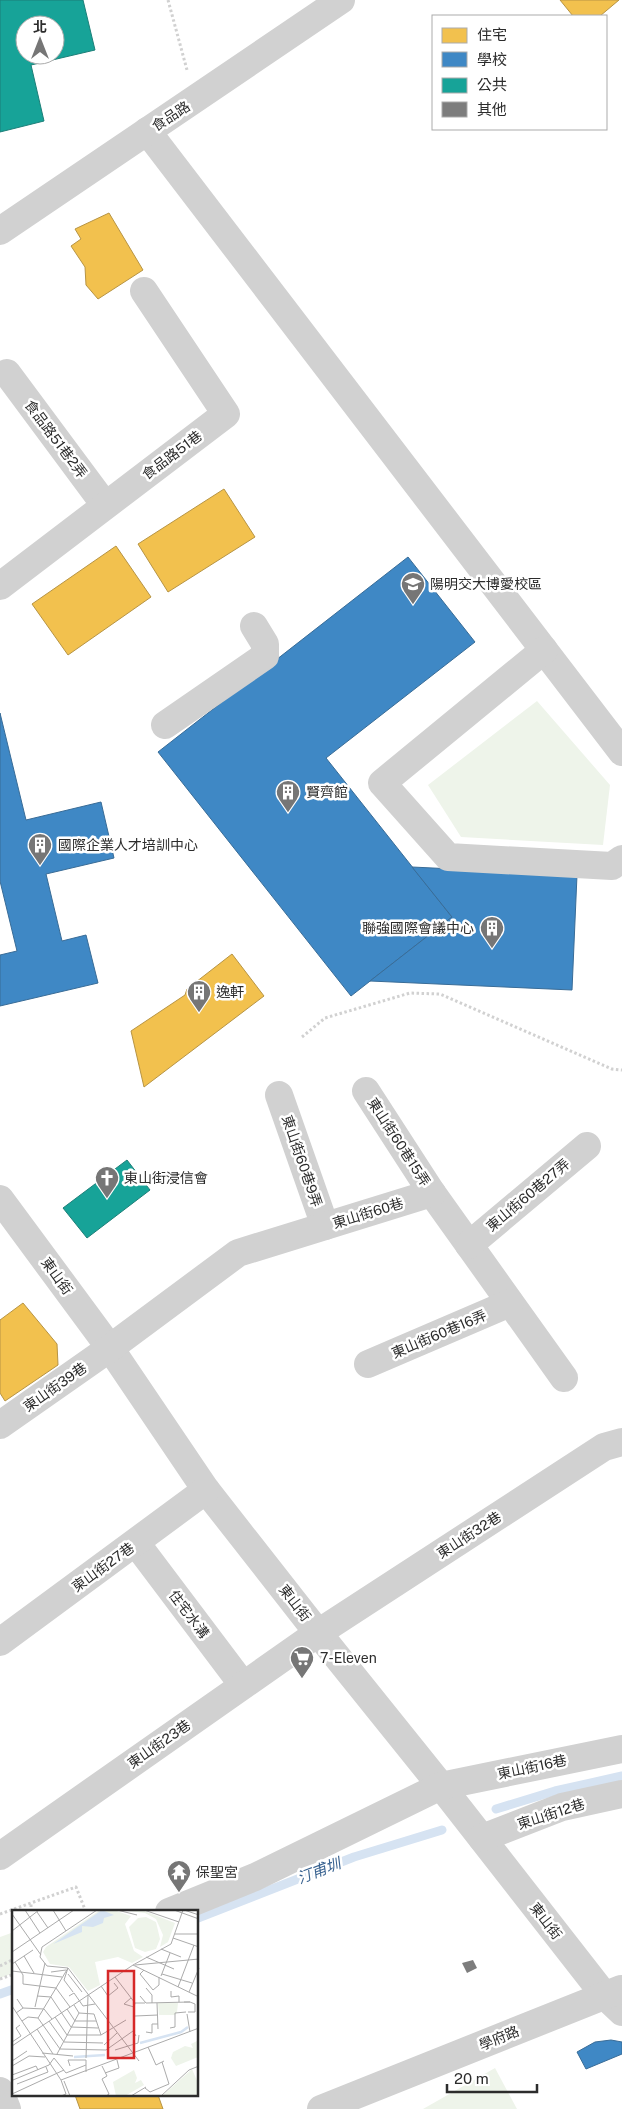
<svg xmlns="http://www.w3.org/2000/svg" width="622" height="2109" font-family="'Public Sans','Noto Sans TC',sans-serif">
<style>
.green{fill:#eef4ea}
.homes{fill:#f2c14e;stroke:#b79444}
.schools{fill:#3f88c5;stroke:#396c97}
.public{fill:#17a398;stroke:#1d7f78;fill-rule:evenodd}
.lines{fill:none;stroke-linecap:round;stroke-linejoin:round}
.stream{stroke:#d6e3f2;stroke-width:9}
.building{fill:#7d7d7d}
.path{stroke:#d1d1d1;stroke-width:3;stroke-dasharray:2.5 2.5;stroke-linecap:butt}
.minor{stroke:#d1d1d1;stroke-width:28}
.labels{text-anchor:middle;stroke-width:5;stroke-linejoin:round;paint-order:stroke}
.street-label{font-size:14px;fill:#2c2c2c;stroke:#fff}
.poi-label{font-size:14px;fill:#2c2c2c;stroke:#fff;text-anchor:start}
.water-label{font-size:15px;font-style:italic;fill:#386290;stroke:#fff}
.inset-river{fill:none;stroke:#d6e3f2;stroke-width:2.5}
.inset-road{fill:none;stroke:#ababab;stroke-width:1}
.view{fill:#d62828;fill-opacity:0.15;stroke:#d62828;stroke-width:2.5}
.inset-edge{fill:none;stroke:#2c2c2c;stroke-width:2.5}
</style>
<rect width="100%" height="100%" fill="#fff"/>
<!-- green -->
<g class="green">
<path d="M537 701 610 785 603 845 461 837 428 785Z"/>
<path d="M14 1932V1973L0 1978V1937Z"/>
<path d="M495 2068 517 2109H423Z"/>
</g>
<!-- homes -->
<g class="homes">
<path d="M560 0H619L600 16H573Z"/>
<path d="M109 213 143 270 98 299 86 285 85 267 71 246 81 239 75 229Z"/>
<path d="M224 489 255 537 168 592 138 544Z"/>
<path d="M116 546 151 597 68 655 32 604Z"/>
<path d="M232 954 264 996 144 1087 131 1031 185 995 187 989Z"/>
<path d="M23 1303 57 1344 58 1365 5 1401 0 1393V1320Z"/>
<path d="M75 2095H158L163 2109H80Z"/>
</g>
<!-- schools -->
<g class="schools">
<path d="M408 557 475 642 326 758 452 917 351 996 158 752Z"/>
<path d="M0 713 26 820 101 802 114 858 46 874 62 941 86 935 98 983 0 1006V955L17 951 0 881Z"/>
<path d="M412 867 577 875 572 990 370 981 452 917Z"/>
<path d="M611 2040 622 2042V2054L586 2069 577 2052 595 2042Z"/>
</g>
<!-- public -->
<g class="public">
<path d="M0 0H83L95 50 31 65 44 121 0 132ZM25 25H55V55H25Z"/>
<path d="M127 1160 150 1190 87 1238 63 1208Z"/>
</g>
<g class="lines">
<!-- stream -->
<g class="stream">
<path d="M496 1809 555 1791 622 1776"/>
<path d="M198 1918 354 1857 442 1830"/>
<path d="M0 1994 14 1989"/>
</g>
</g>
<!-- building -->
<path class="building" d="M473 1960 477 1968 467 1973 462 1963Z"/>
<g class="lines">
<!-- path -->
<g class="path">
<path d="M168 0 187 70"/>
<path d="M302 1037 325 1018 410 993 440 994 612 1069 622 1070"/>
<path d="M31 1912V1903"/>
<path d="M0 1914 76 1887 86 1912"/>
<path d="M0 1966 14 1959"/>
<path d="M0 1979 14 1974"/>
</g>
<!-- minor -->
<g class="minor">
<path d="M147 131 622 752"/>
<path d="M0 231 341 0"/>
<path d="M7 373 105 505"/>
<path d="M0 586 226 414 144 291"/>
<path d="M544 650 382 783 448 857 612 866 622 859"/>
<path d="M165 725 265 656V644L254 626"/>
<path d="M366 1091 432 1193 564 1378"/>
<path d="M279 1095 325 1226"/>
<path d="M0 1199 110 1348 206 1490 318 1633 441 1786 605 1996 622 2012"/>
<path d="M469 1245 587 1146"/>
<path d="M368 1364 510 1303"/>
<path d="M0 1425 110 1348 238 1253 432 1193"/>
<path d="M136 1543 243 1685"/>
<path d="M0 1642 206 1490"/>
<path d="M482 1838 562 1807 622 1794"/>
<path d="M0 1856 318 1633 604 1447 622 1442"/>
<path d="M169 1912 255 1877 441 1786 622 1749"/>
<path d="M0 2091 7 2109"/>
<path d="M321 2109 621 1989"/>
</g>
</g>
<!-- icons -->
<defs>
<g id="university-pin" transform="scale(1.25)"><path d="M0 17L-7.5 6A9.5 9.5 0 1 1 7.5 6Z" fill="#767676" stroke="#fff"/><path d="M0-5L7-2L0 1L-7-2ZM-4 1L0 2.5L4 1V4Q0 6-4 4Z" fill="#fff"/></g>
<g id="building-pin" transform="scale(1.25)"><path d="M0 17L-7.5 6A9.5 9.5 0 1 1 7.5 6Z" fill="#767676" stroke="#fff"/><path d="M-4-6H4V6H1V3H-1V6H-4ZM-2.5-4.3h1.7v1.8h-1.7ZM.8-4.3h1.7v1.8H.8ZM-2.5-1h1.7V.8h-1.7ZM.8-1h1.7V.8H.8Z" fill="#fff"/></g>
<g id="church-pin" transform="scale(1.25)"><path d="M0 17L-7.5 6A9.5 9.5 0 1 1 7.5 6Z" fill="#767676" stroke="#fff"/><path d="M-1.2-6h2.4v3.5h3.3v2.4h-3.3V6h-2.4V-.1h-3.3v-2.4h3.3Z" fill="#fff"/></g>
<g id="supermarket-pin" transform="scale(1.25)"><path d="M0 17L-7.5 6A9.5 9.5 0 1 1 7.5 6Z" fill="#767676" stroke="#fff"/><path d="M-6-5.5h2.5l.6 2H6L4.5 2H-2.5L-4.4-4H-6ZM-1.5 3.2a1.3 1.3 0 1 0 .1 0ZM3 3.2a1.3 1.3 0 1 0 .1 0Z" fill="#fff"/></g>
<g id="temple-pin" transform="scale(1.25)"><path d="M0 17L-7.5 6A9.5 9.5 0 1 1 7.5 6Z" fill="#767676" stroke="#fff"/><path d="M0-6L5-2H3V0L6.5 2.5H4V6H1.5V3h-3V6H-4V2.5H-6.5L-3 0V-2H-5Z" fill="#fff"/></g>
</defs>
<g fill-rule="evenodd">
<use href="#university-pin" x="413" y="584"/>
<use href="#building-pin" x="288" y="792"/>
<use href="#building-pin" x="40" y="845"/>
<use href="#building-pin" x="492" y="928"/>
<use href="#building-pin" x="199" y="992"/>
<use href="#church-pin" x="107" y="1178"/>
<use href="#supermarket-pin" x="302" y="1658"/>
<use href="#temple-pin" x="179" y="1872"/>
</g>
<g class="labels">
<!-- street labels -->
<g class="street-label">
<text transform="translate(171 116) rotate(-33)" y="5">食品路</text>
<text transform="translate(56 439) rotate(53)" y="5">食品路51巷2弄</text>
<text transform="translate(172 455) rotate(-37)" y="5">食品路51巷</text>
<text transform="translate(399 1142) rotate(57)" y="5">東山街60巷15弄</text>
<text transform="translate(302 1161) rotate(71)" y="5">東山街60巷9弄</text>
<text transform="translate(528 1195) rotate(-40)" y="5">東山街60巷27弄</text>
<text transform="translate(368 1213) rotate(-17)" y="5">東山街60巷</text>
<text transform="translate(57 1276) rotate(54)" y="5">東山街</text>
<text transform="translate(439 1334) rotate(-23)" y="5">東山街60巷16弄</text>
<text transform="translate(55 1387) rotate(-35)" y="5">東山街39巷</text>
<text transform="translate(469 1535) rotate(-33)" y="5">東山街32巷</text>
<text transform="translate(103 1567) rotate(-36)" y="5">東山街27巷</text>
<text transform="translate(295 1603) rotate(52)" y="5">東山街</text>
<text transform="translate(189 1614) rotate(53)" y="5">住宅水溝</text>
<text transform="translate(159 1744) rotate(-35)" y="5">東山街23巷</text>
<text transform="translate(532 1767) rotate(-12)" y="5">東山街16巷</text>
<text transform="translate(551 1814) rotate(-18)" y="5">東山街12巷</text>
<text transform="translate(546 1921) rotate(52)" y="5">東山街</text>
<text transform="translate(499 2038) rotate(-22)" y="5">學府路</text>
</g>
<!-- poi labels -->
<g class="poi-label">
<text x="430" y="589">陽明交大博愛校區</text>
<text x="306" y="797">賢齊館</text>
<text x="58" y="850">國際企業人才培訓中心</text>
<text x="474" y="933" text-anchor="end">聯強國際會議中心</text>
<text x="216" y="997">逸軒</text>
<text x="124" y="1183">東山街浸信會</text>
<text x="320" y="1663">7-Eleven</text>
<text x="196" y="1877">保聖宮</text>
</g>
<!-- water labels -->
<g class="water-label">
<text transform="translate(319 1871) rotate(-21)" y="5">汀甫圳</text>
</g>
</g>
<!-- overview -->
<g transform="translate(12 1910)">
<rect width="186" height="186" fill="#fff"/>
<path d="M88 0H102L119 6 113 14 122 41 131 47 120 53 106 47 83 52 88 75 76 81 57 57 38 54 31 42 34 37ZM108 0H130L163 13 156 32 148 37 151 25 144 9 133 3ZM134 7 144 12 148 29 144 39 133 42 123 38 117 17 126 8ZM146 93H166L165 102 163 105H147ZM185 131 186 147 164 156 159 148 161 142 173 136 181 138 179 134ZM180 159 186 173V186H150ZM122 160 125 168 123 173 129 170 132 175 113 186H104L101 172Z" fill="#eef4ea"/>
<path d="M90 0 102 5 92 8 91 13 81 17 70 16V22L41 34Z" fill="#d6e3f2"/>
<path class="inset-river" d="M128 133 169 122 176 117M62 147 93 145"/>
<path class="inset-road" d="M13 0 28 23M41 0 54 21M105 0 125 5M132 0 167 12M162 0 187 9M172 0 187 5M25 2 36 18M0 4 29 45M0 21 27 0M163 24H187M161 28 187 37M149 39 169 47M0 42 62 0M12 46 22 63M134 47 162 59M3 52 11 65V74M0 54 21 40M121 55 187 87M123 55 187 49M56 58 127 151M56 58 35 56 28 47 30 37 85 0M56 58 52 70 61 82M132 60 128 64 141 80 147 75V67M0 61 50 67M39 62 54 60M56 64 70 82M150 64 180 73M149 66 158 43M103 67 123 93H133M11 74 44 78 58 97M89 76 96 86 106 78 102 73M166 77 182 35M134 78 140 85V93M159 81V87L167 86V92M177 82 187 58M25 86 39 87 59 117 86 118M57 86 62 83 71 96 83 94M128 86 134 93 178 92H172M119 88 112 94 122 97 123 93M145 93 146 119M62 95 67 103 82 104 89 125M0 96 49 170 54 184 49 186M23 97 33 53M11 98 32 99 40 109M55 99 63 111H84M176 102H183V94L178 92M4 103 11 98 5 89M175 104 178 122M123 106 146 105M43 107 55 125H89M26 108 56 58M26 108 48 139M10 111 16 107 26 108M37 111 52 132M158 118 163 117V103L174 102M25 119 41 144M134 122 140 123V114H146M89 125 114 110M0 132 9 126 4 118 8 115M52 132 91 133M92 135 105 123M0 136 121 55 159 34 171 0M136 137 144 155 152 151M48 139 94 140M94 140 121 121 124 126M103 140 126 133 127 125M30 143 61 146M45 144 67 103M74 148 76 85M0 151 15 141M0 156 17 146 33 147M58 156 56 150H74V155M90 156 95 166 90 169 97 184 94 186M93 163 107 158 105 150M0 165 24 156 26 160M1 170 37 155 42 148 54 163 74 155V162M49 170 187 118M52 171 58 186M5 174 36 162 34 157M133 178 138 182 157 174 150 152M0 184 52 160M119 186 134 177M149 186 177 160 187 156"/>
<path class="view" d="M96 61H122V148H96Z"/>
<rect width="186" height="186" class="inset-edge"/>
</g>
<!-- legend -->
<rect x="432" y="15" width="175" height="115" fill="#ffffff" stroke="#ababab"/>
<rect x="442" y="28" width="25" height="15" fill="#f2c14e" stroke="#ababab"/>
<text x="477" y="40" font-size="15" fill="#2c2c2c">住宅</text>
<rect x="442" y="52" width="25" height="15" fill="#3f88c5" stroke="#ababab"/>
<text x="477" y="65" font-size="15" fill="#2c2c2c">學校</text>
<rect x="442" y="78" width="25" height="15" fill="#17a398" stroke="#ababab"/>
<text x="477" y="90" font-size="15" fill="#2c2c2c">公共</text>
<rect x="442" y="102" width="25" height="15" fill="#7d7d7d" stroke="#ababab"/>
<text x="477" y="115" font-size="15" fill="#2c2c2c">其他</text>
<!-- north arrow -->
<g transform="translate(40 40)"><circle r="24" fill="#ffffff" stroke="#ababab"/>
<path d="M0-4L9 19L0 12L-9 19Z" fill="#767676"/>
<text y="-8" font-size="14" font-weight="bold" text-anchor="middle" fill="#2c2c2c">北</text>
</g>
<!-- scale -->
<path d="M447 2084v8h90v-8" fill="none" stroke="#2c2c2c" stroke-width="2.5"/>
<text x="454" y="2084" font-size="15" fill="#2c2c2c" stroke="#ffffff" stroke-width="4" paint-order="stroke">20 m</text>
</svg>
